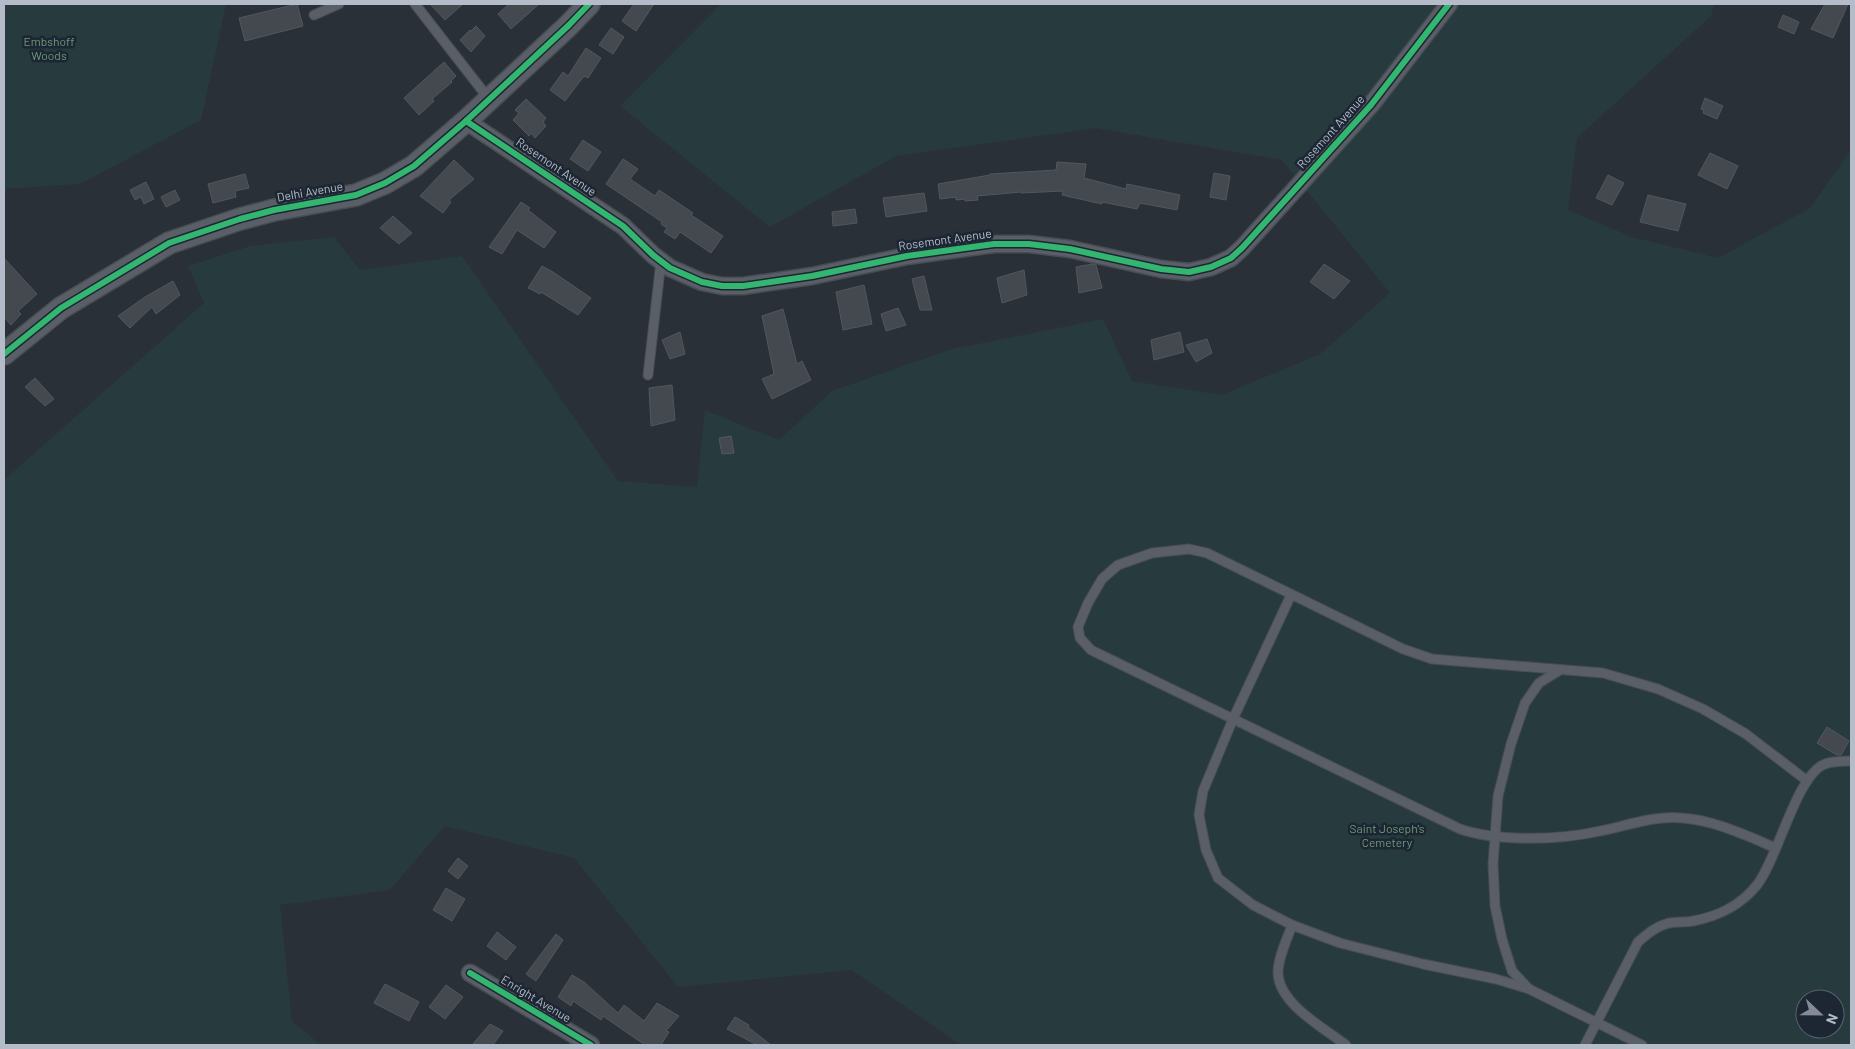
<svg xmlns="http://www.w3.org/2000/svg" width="1855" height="1049" font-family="Barlow,sans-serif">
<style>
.green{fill:#273a3e;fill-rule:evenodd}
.building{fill:#444950;stroke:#52575f}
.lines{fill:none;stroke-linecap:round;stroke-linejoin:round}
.service-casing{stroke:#484c53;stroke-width:11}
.minor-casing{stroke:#484c53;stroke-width:19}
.tertiary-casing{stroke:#484c53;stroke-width:24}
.service{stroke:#5a5e66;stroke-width:9}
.minor{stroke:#5a5e66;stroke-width:16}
.tertiary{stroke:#5a5e66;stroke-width:21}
.cycleway-casing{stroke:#1d2633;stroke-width:9}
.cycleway{stroke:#33b770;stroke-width:6}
.labels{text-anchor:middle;stroke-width:5;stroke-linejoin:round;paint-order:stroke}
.park-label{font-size:12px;fill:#6b9a76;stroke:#1d2633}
.street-label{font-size:12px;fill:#b4bcc9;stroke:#1d2633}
</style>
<rect width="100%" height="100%" fill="#2a3038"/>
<!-- green -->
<g class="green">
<path d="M4 4H226L201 120 80 184 4 189Z"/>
<path d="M721 4H1714L1711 16 1577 138 1568 210 1632 237 1718 258 1810 208 1851 150V1045H961L852 970 678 987 574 858 445 826 390 890 280 905 292 1021 321 1045H4V480L204 303 188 266 250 246 334 237 360 270 462 256 618 481 697 487 705 410 779 440 832 391 952 349 1103 319 1132 381 1222 395 1320 354 1390 293 1282 160 1096 128 896 156 770 227 620 106ZM1805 999H1835V1029H1805Z"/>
</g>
<!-- building -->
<g class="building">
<path d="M297 4 303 26 245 41 239 18Z"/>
<path d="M430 4H463L445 20Z"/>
<path d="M509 4H539L511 29 498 14Z"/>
<path d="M634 4H654L636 31 622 21Z"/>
<path d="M1825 4H1848L1833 38 1811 29Z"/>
<path d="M1783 15 1799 22 1794 34 1778 27Z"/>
<path d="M476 26 485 36 471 52 460 40 470 30 471 31Z"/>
<path d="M611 28 624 37 613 54 599 45Z"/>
<path d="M586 48 601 58 588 78 584 76 565 101 550 90 563 72 568 76Z"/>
<path d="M444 62 456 76 451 81 452 82 432 99 434 101 419 115 404 98Z"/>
<path d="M1705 98 1723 106 1717 119 1703 113 1704 110 1701 109Z"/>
<path d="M526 99 546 118 543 122 546 126 535 138 531 133 529 136 513 120 519 113 515 110Z"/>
<path d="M583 140 601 152 588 171 570 159Z"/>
<path d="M1710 153 1738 166 1727 189 1698 175Z"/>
<path d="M623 159 638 169 630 179 655 196 659 190 693 213 691 215 723 236 711 253 680 232 675 239 664 232 667 228 661 224 662 222 606 184Z"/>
<path d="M454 160 474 179 449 200 451 202 443 213 420 196Z"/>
<path d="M1057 162 1086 164 1084 178 1126 189 1127 184 1180 195 1177 210 1140 203 1137 209 1102 202V204L1062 195 1063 191 1021 193V192L977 196 978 200 965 201V199L956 200V197L940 199 938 184 990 175V174L1056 170Z"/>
<path d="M1214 173 1230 176 1226 200 1210 197Z"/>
<path d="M245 174 249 188 235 191 236 197 213 203 208 184Z"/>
<path d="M1608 175 1624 183 1612 205 1596 198Z"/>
<path d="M146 182 154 199 144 204 141 197 135 200 130 190Z"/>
<path d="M175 190 180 200 166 207 161 197Z"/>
<path d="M924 193 927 211 886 217 883 198Z"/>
<path d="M1648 195 1686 204 1678 231 1640 222Z"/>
<path d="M521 202 530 208 528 210 556 232 544 248 517 230 502 254 489 247Z"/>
<path d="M855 209 857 223 833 226 832 212Z"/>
<path d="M393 216 412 233 399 244 380 228Z"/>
<path d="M4 258 37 294 18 311 21 314 11 325 4 317Z"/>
<path d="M1092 264 1096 265 1102 288 1079 293 1076 267Z"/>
<path d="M1324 264 1350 281 1334 299 1310 282Z"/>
<path d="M542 266 553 272 591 298 578 315 541 292 540 294 528 288Z"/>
<path d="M1024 270 1027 295 1002 303 997 278Z"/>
<path d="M924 276 932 310H920L912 279Z"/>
<path d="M173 281 180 295 156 314 152 307 130 328 118 316 145 297Z"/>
<path d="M864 285 872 324 843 330 836 292Z"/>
<path d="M898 308 906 325 886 331 881 314Z"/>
<path d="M783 309 797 364 802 361 811 380 772 399 762 379 774 374 762 316Z"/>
<path d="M680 332 685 354 670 359 662 340Z"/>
<path d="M1180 332 1184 352 1154 360 1151 340Z"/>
<path d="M1207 339 1212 353 1196 362 1186 345Z"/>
<path d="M35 378 54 399 45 406 25 387Z"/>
<path d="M672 385 675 420 651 426 649 388Z"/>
<path d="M731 436 734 453 722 454 719 438Z"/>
<path d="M1827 727 1849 741 1841 755H1837L1817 743Z"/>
<path d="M458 858 468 866 458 879 448 871Z"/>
<path d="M446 888 465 899 452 921 433 910Z"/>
<path d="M497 932 516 947 506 960 487 946Z"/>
<path d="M556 934 563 940 536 981 526 974Z"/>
<path d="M572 975 584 982 618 1013 624 1005 644 1021 657 1003 679 1016 666 1031 669 1032 661 1045H645L603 1016 601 1020 573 1001 571 1006 558 997Z"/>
<path d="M385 984 419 1002 409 1021 374 1003Z"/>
<path d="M446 985 463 997 445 1019 429 1007Z"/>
<path d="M735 1017 749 1025 748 1027 771 1045H757L727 1029Z"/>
<path d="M490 1024 503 1031 493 1045H472Z"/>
</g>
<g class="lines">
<!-- service casing -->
<g class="service-casing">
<g id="service">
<path d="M415 4 489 99"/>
<path d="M314 15 339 4"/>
<path d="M648 375 661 261"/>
<path d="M1291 595 1233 719 1203 791 1199 815 1206 850 1218 878 1253 905 1292 925 1340 943 1423 964 1496 979 1529 989 1642 1045"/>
<path d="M1776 848C1747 836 1714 820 1682 818 1655 815 1626 826 1600 831 1560 840 1498 842 1460 829L1091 650 1080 638 1078 627 1088 603 1102 579 1118 565 1152 553 1189 549 1207 553 1403 649 1432 659 1603 673 1658 689 1703 709 1746 734 1806 780"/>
<path d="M1292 925C1287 940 1278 957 1278 973 1279 1004 1324 1028 1346 1045"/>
<path d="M1529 989 1512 971 1502 939 1495 906 1493 864 1498 796 1511 744 1525 703 1539 683 1560 670"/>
<path d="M1585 1045 1638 942C1646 935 1655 927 1666 924 1674 921 1684 923 1693 921 1719 916 1740 906 1757 885 1778 858 1797 774 1825 764 1833 761 1843 761 1851 761"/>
</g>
</g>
<!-- minor casing -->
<g class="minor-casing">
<g id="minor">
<path d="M466 121 623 226 653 255 670 268 702 282 722 286H743L812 276 907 256 994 244H1029L1070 249 1161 269 1189 272 1211 267 1231 258 1242 248 1371 105 1449 4"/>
<path d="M470 973 591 1045"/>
</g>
</g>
<!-- tertiary casing -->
<g class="tertiary-casing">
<path id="tertiary" d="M4 354 61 308 169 243 240 219 274 210 356 195 385 183 414 166 466 121 569 25 589 4"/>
</g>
<!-- service -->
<use href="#service" class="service"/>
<!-- minor -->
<use href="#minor" class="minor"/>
<!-- tertiary -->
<use href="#tertiary" class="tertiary"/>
<!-- cycleway casing -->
<g class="cycleway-casing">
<g id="cycleway">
<path d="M466 121 623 226 653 255 670 268 702 282 722 286H743L812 276 907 256 994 244H1029L1070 249 1161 269 1189 272 1211 267 1231 258 1242 248 1371 105 1449 4"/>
<path d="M4 354 61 308 169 243 240 219 274 210 356 195 385 183 414 166 466 121 569 25 589 4"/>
<path d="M470 973 591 1045"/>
</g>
</g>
<!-- cycleway -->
<use href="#cycleway" class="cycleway"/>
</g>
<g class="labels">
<!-- park labels -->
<g class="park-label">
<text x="49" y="46">Embshoff<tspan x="49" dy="14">Woods</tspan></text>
<text x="1387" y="833">Saint Joseph’s<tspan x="1387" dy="14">Cemetery</tspan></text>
</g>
<!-- street labels -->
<g class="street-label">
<text transform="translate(1331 132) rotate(-48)" y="4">Rosemont Avenue</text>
<text transform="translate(556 167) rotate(34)" y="4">Rosemont Avenue</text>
<text transform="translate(310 192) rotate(-10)" y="4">Delhi Avenue</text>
<text transform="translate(945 240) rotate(-8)" y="4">Rosemont Avenue</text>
<text transform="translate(536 999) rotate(31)" y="4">Enright Avenue</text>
</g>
</g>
<!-- border -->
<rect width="1855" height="1049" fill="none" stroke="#b4bcc9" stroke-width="10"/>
<!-- north arrow -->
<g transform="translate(1820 1014) rotate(112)"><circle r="24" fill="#1d2633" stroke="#59626f"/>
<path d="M0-4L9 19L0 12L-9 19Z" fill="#848b96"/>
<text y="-8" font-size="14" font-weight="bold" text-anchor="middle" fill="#b4bcc9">N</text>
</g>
</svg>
